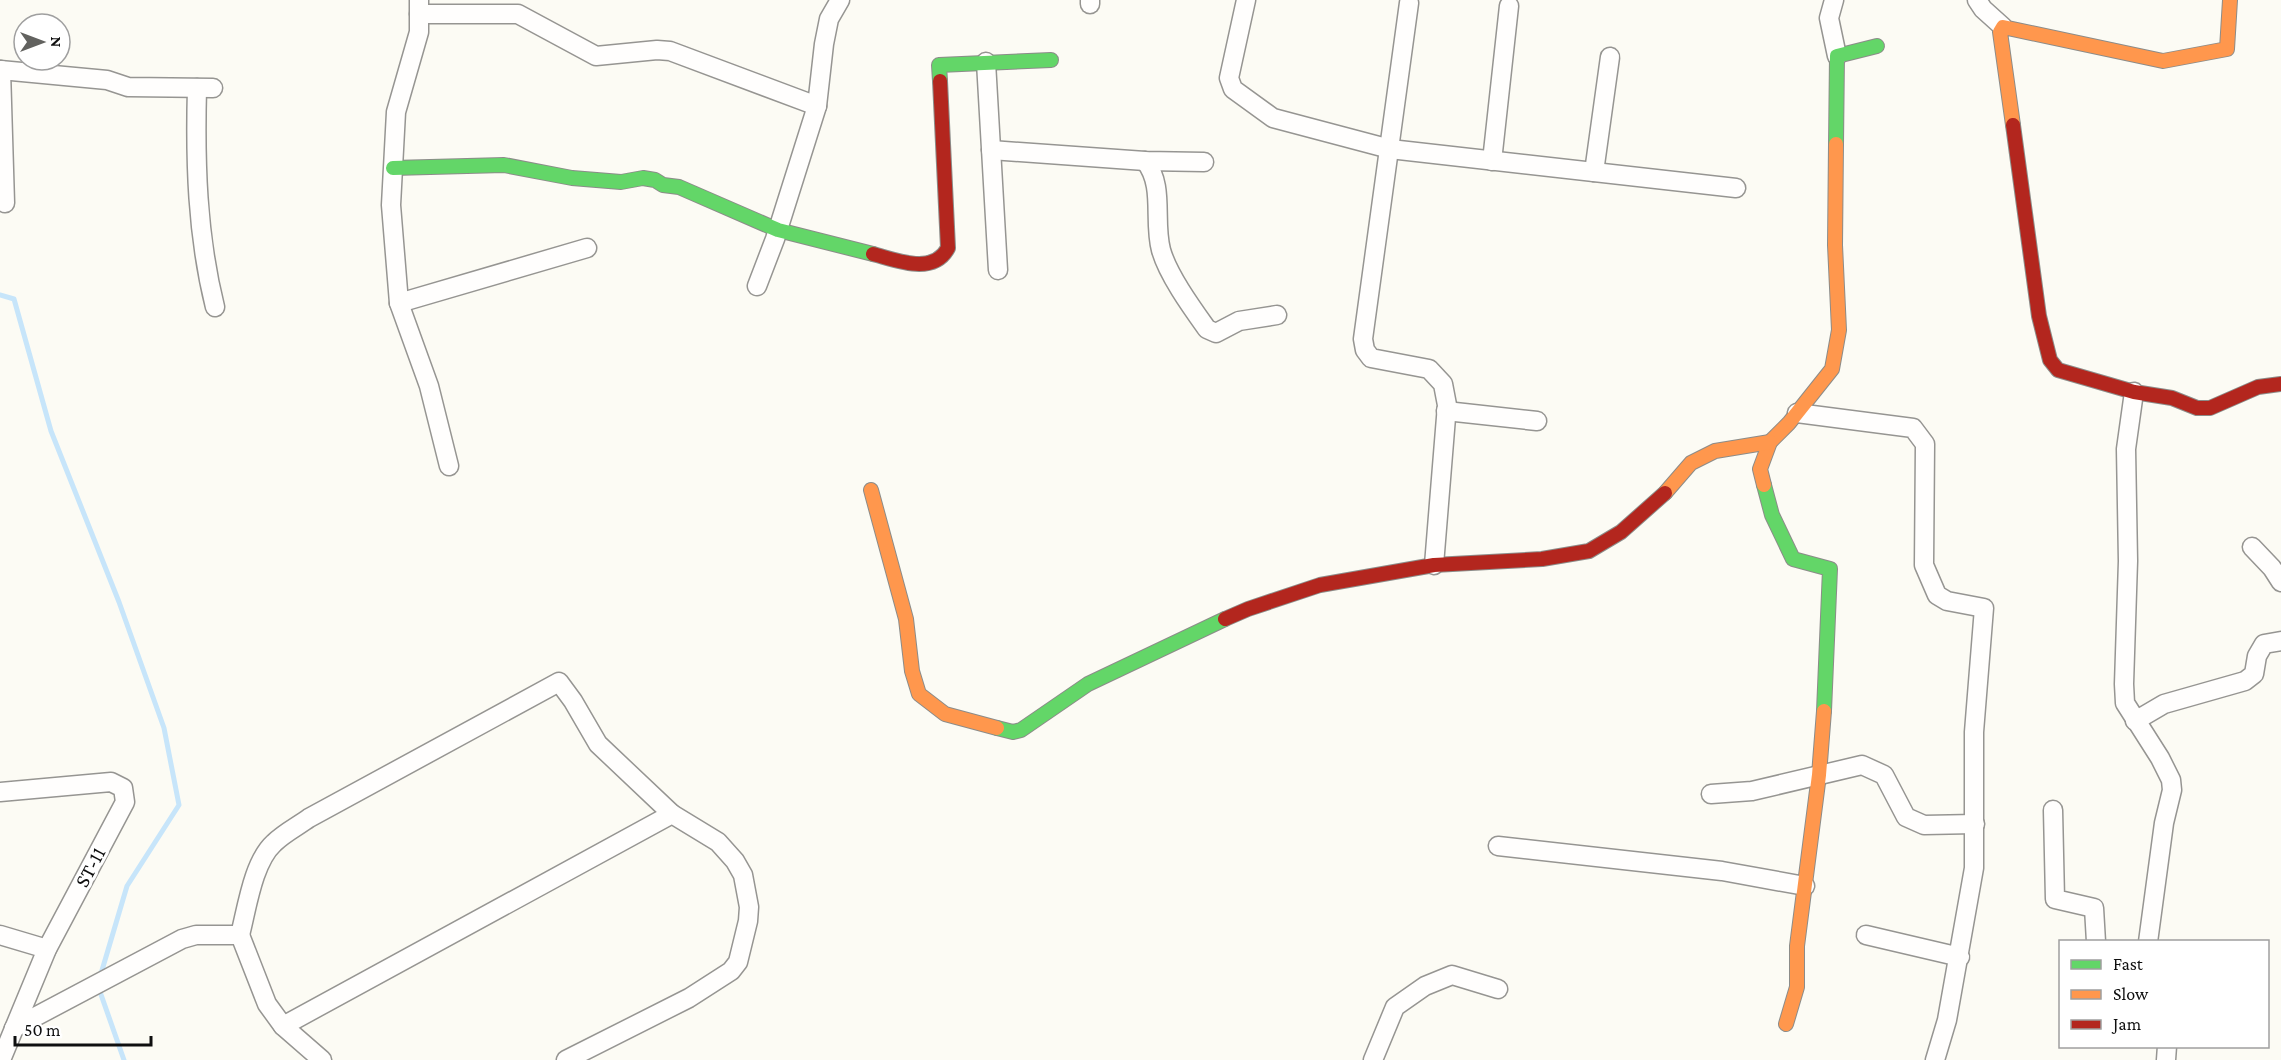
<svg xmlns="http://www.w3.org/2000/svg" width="2281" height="1060" font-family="'Crimson Pro',serif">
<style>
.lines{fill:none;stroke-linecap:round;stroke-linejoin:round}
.stream{stroke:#c7e5fa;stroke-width:5}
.street-casing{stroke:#969592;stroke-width:21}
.fast-casing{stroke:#8c8c89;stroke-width:16}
.slow-casing{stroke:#8c8c89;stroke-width:16}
.jam-casing{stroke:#8c8c89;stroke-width:16}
.street{stroke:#fffefd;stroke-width:18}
.fast{stroke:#63d668;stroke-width:14}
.slow{stroke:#ff974d;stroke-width:14}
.jam{stroke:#b3261e;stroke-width:14}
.labels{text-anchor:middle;stroke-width:6;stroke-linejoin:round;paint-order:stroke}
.street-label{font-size:21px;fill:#0f0f0f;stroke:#fff}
</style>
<rect width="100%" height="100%" fill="#fcfbf4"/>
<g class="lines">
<!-- stream -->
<g class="stream">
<path d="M0 295 14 299 51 431 119 602 164 728 179 805 127 886 100 977"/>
<path d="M98 986 124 1060"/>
</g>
<!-- street casing -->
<g class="street-casing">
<g id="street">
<path d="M419 0V32L396 112 391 205 399 303 429 386 449 466"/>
<path d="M1090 0V4"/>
<path d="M1246 0 1229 78 1233 89 1273 118 1390 149 1736 188"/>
<path d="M1834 0 1829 18 1837 56"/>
<path d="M1977 0 1983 9 2003 27"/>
<path d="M1409 3 1363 339 1365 350 1371 358 1429 369 1443 384 1447 405 1434 565"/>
<path d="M419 14H518L596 56 657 50 670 51 817 106"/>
<path d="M986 62 998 270"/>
<path d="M0 70 107 80 128 87 213 88"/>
<path d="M1 70 5 203"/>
<path d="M197 88C195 161 197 235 215 307"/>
<path d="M991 150 1145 161 1204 162"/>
<path d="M1145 161C1165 186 1153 220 1161 250 1168 275 1192 308 1207 329L1216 333 1239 321 1277 315"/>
<path d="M1492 161 1509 6"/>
<path d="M1594 172 1610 57"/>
<path d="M757 286 775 239 817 106 824 44 829 19 840 0"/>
<path d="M399 303 587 248"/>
<path d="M2134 392 2126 449 2128 561 2124 684 2125 703 2160 758 2171 780 2172 790 2164 823 2148 942"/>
<path d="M1446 411 1537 421"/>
<path d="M1797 413 1913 428 1925 444 1924 565 1937 595 1947 601 1984 608 1974 732V868L1947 1020 1935 1060"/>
<path d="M2252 547 2272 568 2281 582"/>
<path d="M2135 721 2164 704 2245 681 2254 674 2257 656 2264 644 2281 641"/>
<path d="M0 792 111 782 123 788 125 802 47 949 1 1060"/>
<path d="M1711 794 1752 791 1862 765 1884 775 1906 817 1924 825 1975 824"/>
<path d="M2053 810 2055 899 2094 908 2096 942"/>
<path d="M1498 846 1722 871 1805 886"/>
<path d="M0 935 47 949"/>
<path d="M240 935C247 908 253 862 274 843 284 833 298 826 309 818L559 682 573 701 598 744 672 814"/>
<path d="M1866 935 1960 957"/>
<path d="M283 1026 672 814 718 842 735 861 743 875 749 907 748 921 738 962 731 971 689 998 566 1060"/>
<path d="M14 1028 182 939 196 935H240L267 1004 283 1026 322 1060"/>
<path d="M1373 1060 1395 1007 1425 986 1452 975 1498 989"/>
<path d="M2166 1060 2167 1046"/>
</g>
</g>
<!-- fast casing -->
<g class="fast-casing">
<g id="fast">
<path d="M940 81 939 65 1051 60"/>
<path d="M1836 144 1837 56 1877 46"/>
<path d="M393 168 504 165 572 178 621 182 643 178 655 180 663 185 679 187 778 230 873 254"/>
<path d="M1764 485 1772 515 1793 559 1830 569 1824 711"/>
<path d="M997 728 1013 732 1021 730 1088 684 1225 619"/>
</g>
</g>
<!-- slow casing -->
<g class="slow-casing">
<g id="slow">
<path d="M2013 125 2000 32 2003 27 2163 61 2227 49 2230 0"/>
<path d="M1764 485 1760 469 1770 442 1789 423 1832 369 1839 330 1835 245 1836 144"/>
<path d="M871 490 906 619 912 671 919 694 945 714 997 728"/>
<path d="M1665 493 1691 463 1715 451 1770 442"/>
<path d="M1786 1024 1797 987V946L1819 775 1824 711"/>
</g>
</g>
<!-- jam casing -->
<g class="jam-casing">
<g id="jam">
<path d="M2013 125 2039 316 2050 360 2058 370 2134 392 2172 398 2197 408H2210L2258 387 2281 384"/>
<path d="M873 254C896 260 933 276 948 248L940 81"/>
<path d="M1225 619 1248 609 1320 585 1434 565 1542 559 1589 551 1621 532 1665 493"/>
</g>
</g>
<!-- street -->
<use href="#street" class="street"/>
<!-- fast -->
<use href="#fast" class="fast"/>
<!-- slow -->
<use href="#slow" class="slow"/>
<!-- jam -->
<use href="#jam" class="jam"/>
</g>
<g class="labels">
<!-- street labels -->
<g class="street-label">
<text transform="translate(90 867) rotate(-62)" y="7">ST-11</text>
</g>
</g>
<!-- legend -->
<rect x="2059" y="940" width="210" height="108" fill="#ffffff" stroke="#9f9f9f" stroke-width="1.5"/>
<rect x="2071" y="960" width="30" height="9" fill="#63d668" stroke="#9f9f9f" stroke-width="1.5"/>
<text x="2113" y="970" font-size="18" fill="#0f0f0f">Fast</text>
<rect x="2071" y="990" width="30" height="9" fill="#ff974d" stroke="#9f9f9f" stroke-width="1.5"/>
<text x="2113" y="1000" font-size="18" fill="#0f0f0f">Slow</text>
<rect x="2071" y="1020" width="30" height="9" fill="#b3261e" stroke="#9f9f9f" stroke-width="1.5"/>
<text x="2113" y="1030" font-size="18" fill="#0f0f0f">Jam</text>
<!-- north arrow -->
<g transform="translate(42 42) rotate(90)"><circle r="28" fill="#ffffff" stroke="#9f9f9f" stroke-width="1.5"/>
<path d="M0-4.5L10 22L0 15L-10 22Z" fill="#62625f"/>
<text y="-9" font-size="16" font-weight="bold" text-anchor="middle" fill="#0f0f0f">N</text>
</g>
<!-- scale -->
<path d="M15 1036v9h136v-9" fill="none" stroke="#0f0f0f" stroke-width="3"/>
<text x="24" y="1036" font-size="18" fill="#0f0f0f" stroke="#ffffff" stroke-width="4.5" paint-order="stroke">50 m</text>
</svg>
